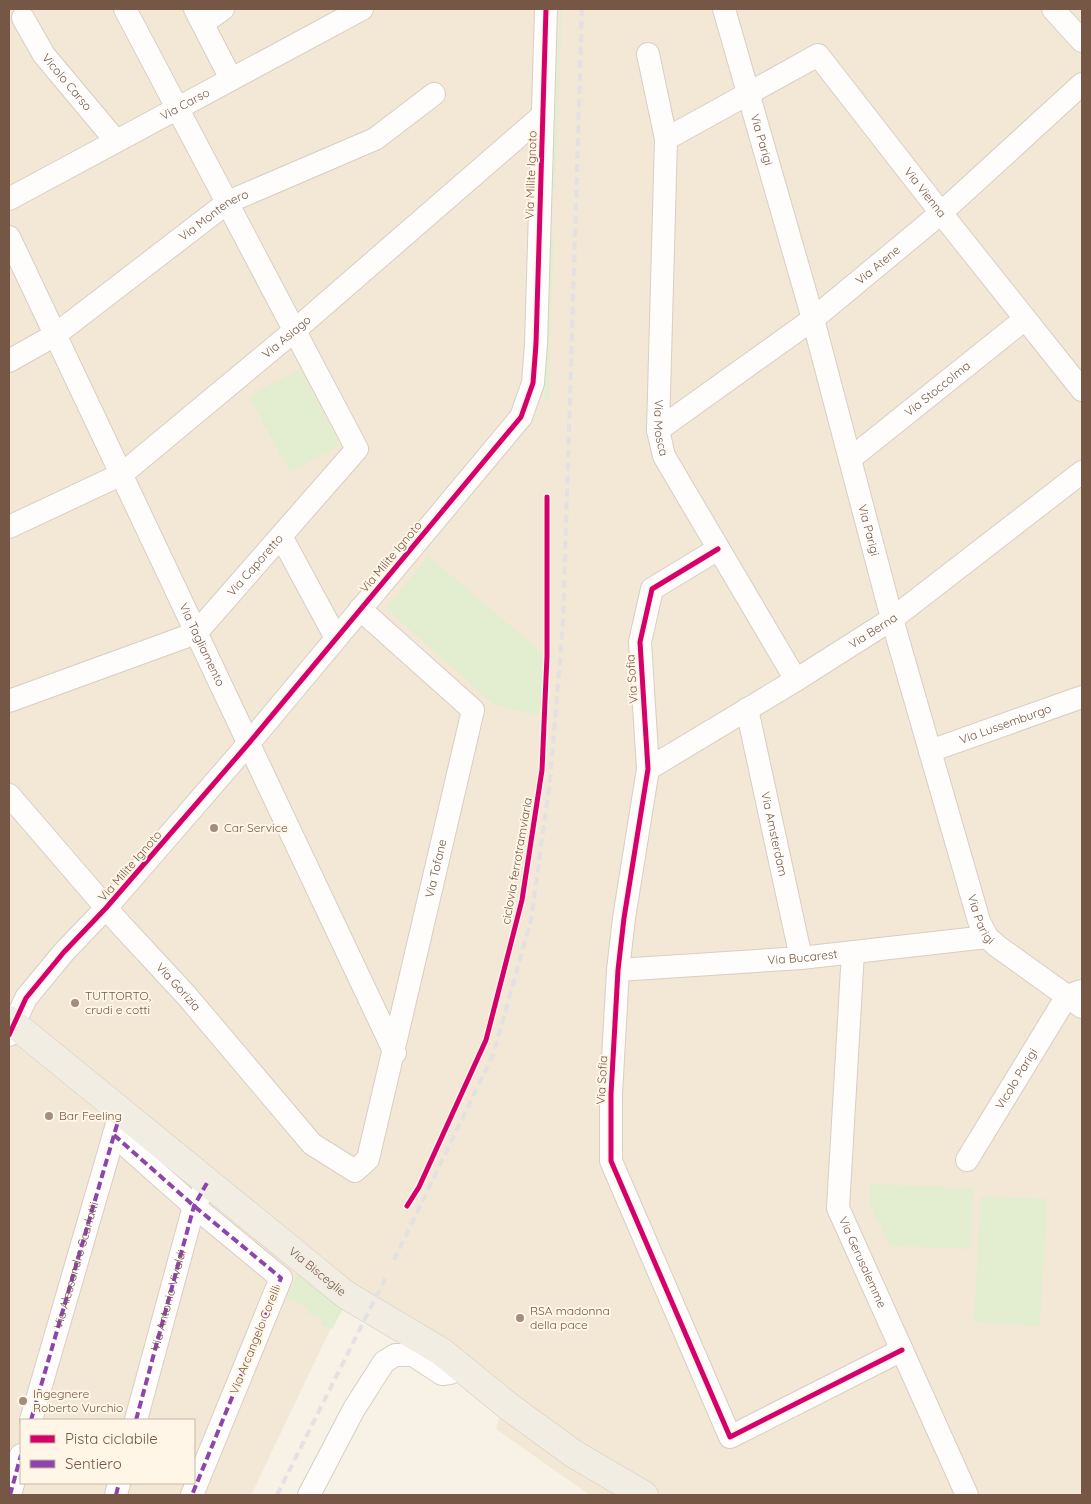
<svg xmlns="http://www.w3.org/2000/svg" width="1091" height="1504" font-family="Quicksand,sans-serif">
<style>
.residential{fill:#f3e7d5;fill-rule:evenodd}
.green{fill:#e2eecf}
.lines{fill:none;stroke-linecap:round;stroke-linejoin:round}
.minor-casing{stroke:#d8cec4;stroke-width:24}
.major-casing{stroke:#d6ccc3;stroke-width:29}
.minor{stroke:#fefdfb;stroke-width:22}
.major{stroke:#f2ede3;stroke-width:28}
.rail{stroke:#e4e1e3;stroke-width:4;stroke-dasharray:8 5;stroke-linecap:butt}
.quiet{stroke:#8e44ad;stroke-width:4;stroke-dasharray:8 4;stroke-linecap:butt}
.cycleway-casing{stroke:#fff6e7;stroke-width:8}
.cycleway{stroke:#d6006c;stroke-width:5}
.poi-dot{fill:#a38d7d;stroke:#fff6e7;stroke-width:2}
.labels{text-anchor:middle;stroke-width:4;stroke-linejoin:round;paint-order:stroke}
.street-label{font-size:12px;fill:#765745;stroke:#fff6e7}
.poi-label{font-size:12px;fill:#765745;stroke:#fff6e7;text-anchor:start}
</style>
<rect width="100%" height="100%" fill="#f7f1e6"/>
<!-- residential -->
<path class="residential" d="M9 9H1082V1495H590L496 1429 507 1391 414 1318 352 1284 251 1495H9ZM21 1420H194V1483H21Z"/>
<!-- green -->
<g class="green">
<path d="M560 9H562L555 190 552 187Z"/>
<path d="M554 235 549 388V399H545L551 239Z"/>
<path d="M300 369 340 445 290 472 249 396Z"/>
<path d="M428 556 545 655 542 715 494 705 386 608Z"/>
<path d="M870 1184 973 1188 971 1249 890 1246 869 1202Z"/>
<path d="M981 1196 1047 1199 1040 1326 974 1322Z"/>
<path d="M299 1273 343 1309 332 1329 321 1325 323 1320 307 1312 308 1308 287 1298Z"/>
</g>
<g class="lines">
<!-- minor casing -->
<g class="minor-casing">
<g id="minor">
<path d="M195 9 231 79"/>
<path id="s1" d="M724 9 813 319 892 619 979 921 987 937 997 946 1082 1007"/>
<path d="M1053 9 1082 41"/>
<path id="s2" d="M23 18 44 55 116 141"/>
<path d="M203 23 223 9"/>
<path id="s3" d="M648 54 666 139 658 430 664 456 796 680"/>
<path id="s4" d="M666 139 818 55 941 213 1082 390"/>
<path id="s5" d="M9 199 362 9"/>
<path id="s6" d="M9 237 395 1053"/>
<path id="s7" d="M9 361 55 335 228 202 375 139 434 94"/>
<path id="s8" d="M658 430 813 319 941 213 1082 84"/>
<path id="s9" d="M850 459 1025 319"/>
<path id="s10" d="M9 527 122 474 294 331 543 115"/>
<path d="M281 536 336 638"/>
<path d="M718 549 652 589 640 642 648 769 624 918 618 970 611 1094V1161L730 1437 902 1350"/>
<path id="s11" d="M9 701 196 633 357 449 125 9"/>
<path id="s12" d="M747 709 801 958"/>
<path id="s13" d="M930 751 1082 697"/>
<path id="s14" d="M648 769 796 680 892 619 1082 472"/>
<path id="s15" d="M9 795 121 925 186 995 312 1144 355 1171 368 1159 473 710 360 609"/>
<path id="s16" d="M853 952 838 1208 967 1495"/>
<path id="s17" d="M618 970 801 958 987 937"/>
<path d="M9 1035 26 998 64 952 106 908 249 743 521 417 533 383 536 344 546 9"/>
<path d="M114 1135 194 1206 281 1278 192 1495"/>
<path id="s18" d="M967 1160 1067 996 1081 991"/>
<path d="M31 1420 117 1124"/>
<path d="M136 1420 194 1206 200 1196"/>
<path d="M10 1495 21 1455"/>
<path d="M116 1495 119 1483"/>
<path d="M309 1495 354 1409 384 1362 395 1355H413L442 1374 450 1373 459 1366"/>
</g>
</g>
<!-- major casing -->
<g class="major-casing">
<g id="major">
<path id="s19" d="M9 1020 346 1295 442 1352 508 1406 574 1454 644 1495"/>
</g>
</g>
<!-- minor -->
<use href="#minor" class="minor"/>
<!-- major -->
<use href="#major" class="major"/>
<!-- rail -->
<g class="rail">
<path d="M394 1260 493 1055 531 920 550 781 563 623 582 9"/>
<path d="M277 1495 386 1277"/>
</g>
<!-- quiet -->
<g class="quiet">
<path d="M114 1135 194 1206 281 1278 192 1495"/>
<path id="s20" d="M31 1420 121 1111"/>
<path id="s21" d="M136 1420 194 1206 207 1183"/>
<path d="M10 1495 21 1455"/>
<path d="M116 1495 119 1483"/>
</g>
<!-- cycleway casing -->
<g class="cycleway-casing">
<g id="cycleway">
<path d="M718 549 652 589 640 642 648 769 624 918 618 970 611 1094V1161L730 1437 902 1350"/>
<path d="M9 1035 26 998 64 952 106 908 249 743 521 417 533 383 536 344 546 9"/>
<path d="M407 1206 419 1187 486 1040 522 900 542 770 547 656V497"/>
</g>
</g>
<!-- cycleway -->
<use href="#cycleway" class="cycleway"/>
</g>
<!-- markers -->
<g class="poi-dot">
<circle cx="214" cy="828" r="5"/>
<circle cx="75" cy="1003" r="5"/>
<circle cx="49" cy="1116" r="5"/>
<circle cx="520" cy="1318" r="5"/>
<circle cx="23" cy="1401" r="5"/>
</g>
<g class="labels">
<!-- street labels -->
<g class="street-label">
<text dy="4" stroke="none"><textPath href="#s2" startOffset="78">Vicolo Carso</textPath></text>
<text dy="4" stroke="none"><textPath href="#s5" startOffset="200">Via Carso</textPath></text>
<text dy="4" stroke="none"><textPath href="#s1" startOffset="136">Via Parigi</textPath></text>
<text transform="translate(531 175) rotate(-88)" y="4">Via Milite Ignoto</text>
<text dy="4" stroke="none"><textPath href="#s4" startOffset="348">Via Vienna</textPath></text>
<text dy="4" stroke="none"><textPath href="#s7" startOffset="252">Via Montenero</textPath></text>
<text dy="4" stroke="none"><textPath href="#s8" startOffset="275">Via Atene</textPath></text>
<text dy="4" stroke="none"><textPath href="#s10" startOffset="339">Via Asiago</textPath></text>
<text dy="4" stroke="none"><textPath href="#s9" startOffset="112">Via Stoccolma</textPath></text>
<text dy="4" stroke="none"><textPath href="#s3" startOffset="376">Via Mosca</textPath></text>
<text dy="4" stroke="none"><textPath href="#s1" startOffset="541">Via Parigi</textPath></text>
<text transform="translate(391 557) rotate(-50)" y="4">Via Milite Ignoto</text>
<text dy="4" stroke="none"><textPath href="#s11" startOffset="289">Via Caporetto</textPath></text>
<text dy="4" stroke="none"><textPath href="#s14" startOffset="264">Via Berna</textPath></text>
<text dy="4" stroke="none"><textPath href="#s6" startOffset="451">Via Tagliamento</textPath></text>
<text transform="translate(632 679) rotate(-94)" y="4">Via Sofia</text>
<text dy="4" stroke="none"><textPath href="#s13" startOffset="80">Via Lussemburgo</textPath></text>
<text dy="4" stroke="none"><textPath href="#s12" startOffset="128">Via Amsterdam</textPath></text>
<text transform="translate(517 861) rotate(-80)" y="4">ciclovia ferrotramviaria</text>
<text transform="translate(130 866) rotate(-49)" y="4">Via Milite Ignoto</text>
<text dy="4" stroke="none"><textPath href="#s15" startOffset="829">Via Tofane</textPath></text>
<text dy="4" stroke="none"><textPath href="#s1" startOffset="946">Via Parigi</textPath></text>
<text dy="4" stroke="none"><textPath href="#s17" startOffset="185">Via Bucarest</textPath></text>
<text dy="4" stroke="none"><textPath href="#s15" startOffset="256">Via Gorizia</textPath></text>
<text dy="4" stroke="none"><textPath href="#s18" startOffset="95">Vicolo Parigi</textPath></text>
<text transform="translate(602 1080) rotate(-87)" y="4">Via Sofia</text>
<text dy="4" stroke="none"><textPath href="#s16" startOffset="316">Via Gerusalemme</textPath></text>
<text dy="4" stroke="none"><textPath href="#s20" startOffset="161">Via Alessandro Scarlatti</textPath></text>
<text dy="4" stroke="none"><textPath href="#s19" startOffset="398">Via Bisceglie</textPath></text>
<text dy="4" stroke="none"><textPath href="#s21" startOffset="124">Via Antonio Vivaldi</textPath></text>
<text transform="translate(255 1340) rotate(-68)" y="4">Via Arcangelo Corelli</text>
</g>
<!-- poi labels -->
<g class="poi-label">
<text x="224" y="832">Car Service</text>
<text x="85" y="1000">TUTTORTO,<tspan x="85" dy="14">crudi e cotti</tspan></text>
<text x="59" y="1120">Bar Feeling</text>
<text x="530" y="1315">RSA madonna<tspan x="530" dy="14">della pace</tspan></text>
<text x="33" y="1398">Ingegnere<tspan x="33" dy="14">Roberto Vurchio</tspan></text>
</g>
</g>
<!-- border -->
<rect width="1091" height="1504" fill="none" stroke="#765745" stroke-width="20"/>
<!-- legend -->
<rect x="20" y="1419" width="175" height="65" fill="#fff6e7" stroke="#c8b6a6"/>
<rect x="30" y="1435" width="25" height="8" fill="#d6006c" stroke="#c8b6a6"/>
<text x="65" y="1444" font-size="15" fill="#765745">Pista ciclabile</text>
<rect x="30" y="1460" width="25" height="8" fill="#8e44ad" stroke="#c8b6a6"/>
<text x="65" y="1469" font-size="15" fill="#765745">Sentiero</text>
</svg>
